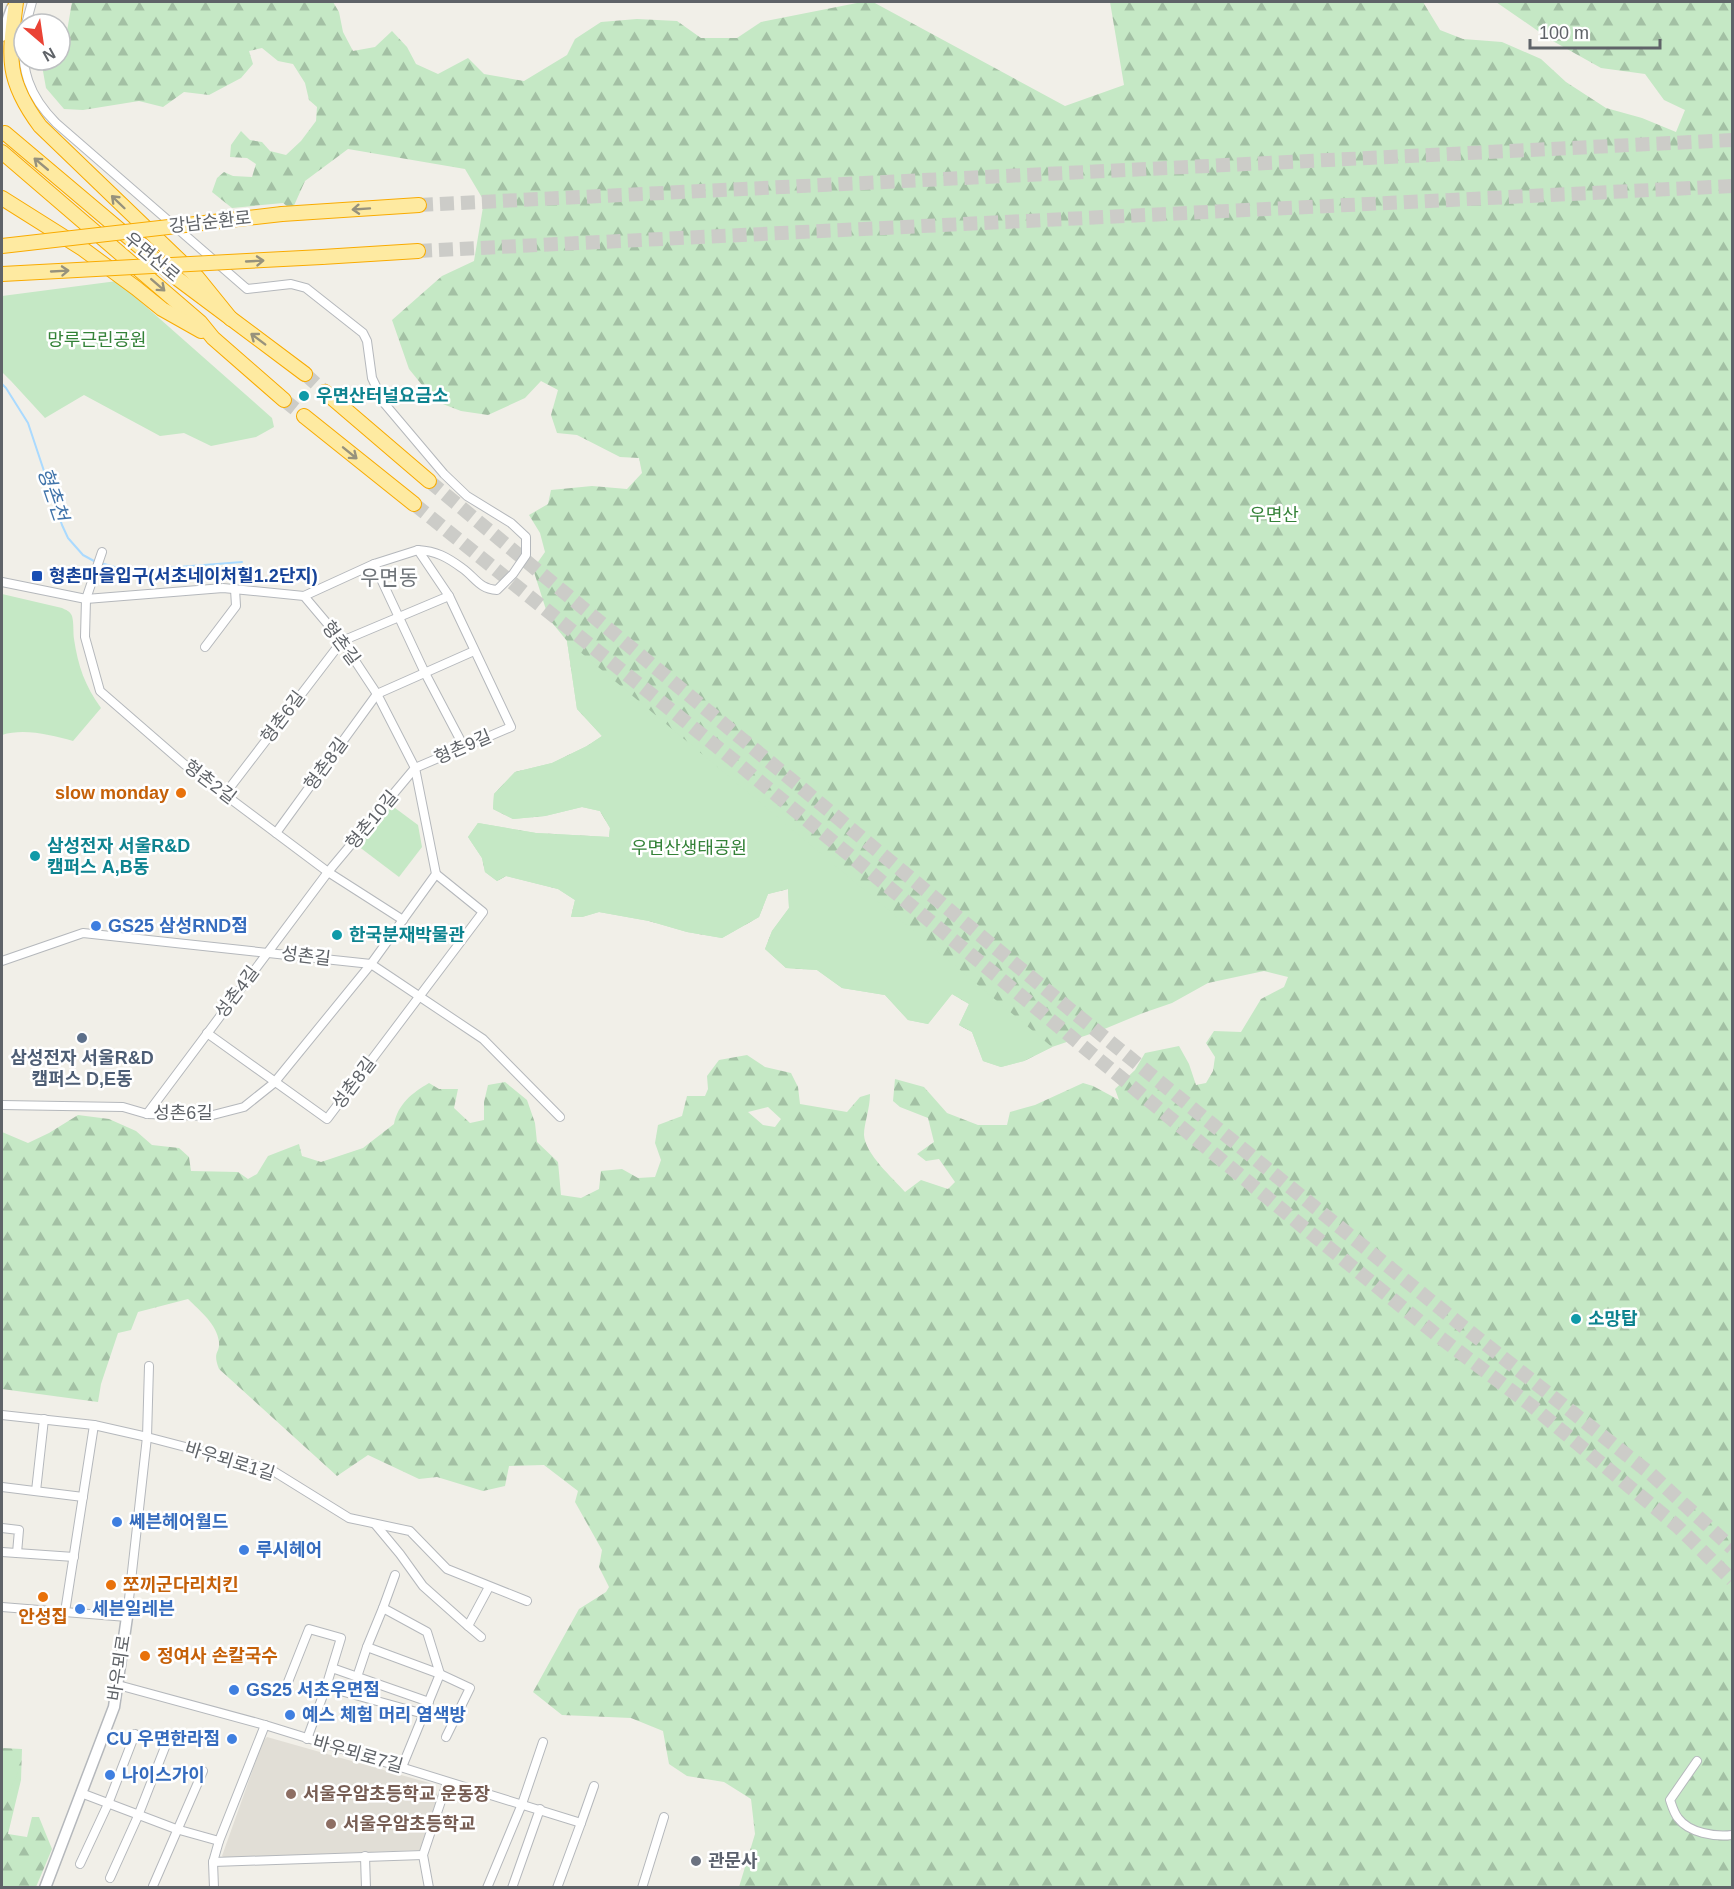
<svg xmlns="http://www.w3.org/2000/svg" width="1734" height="1889" font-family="Helvetica,'Noto Sans KR',sans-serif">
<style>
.education{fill:#e1ded6}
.forest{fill:url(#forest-firs);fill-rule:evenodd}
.park{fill:#c5e8c5}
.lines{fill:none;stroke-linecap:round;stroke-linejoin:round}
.stream{stroke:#aadaff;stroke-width:2}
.trunk-tunnel{stroke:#ccccc8;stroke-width:14;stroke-dasharray:14 7;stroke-linecap:butt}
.minor-casing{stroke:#b5b8bc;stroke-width:10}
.tertiary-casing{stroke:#b5b8bc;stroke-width:13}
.trunk-casing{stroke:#f9ab00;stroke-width:16}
.minor{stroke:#fff;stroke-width:8}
.tertiary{stroke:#fff;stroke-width:10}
.trunk{stroke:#feeaa1;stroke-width:14}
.trunk-bridge-casing{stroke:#f9ab00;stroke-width:16;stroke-linecap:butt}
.trunk-bridge{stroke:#feeaa1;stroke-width:14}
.oneway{stroke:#97927c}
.culture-dot{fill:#0f9aa8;stroke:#fff;stroke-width:2}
.transit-dot{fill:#1a4fb4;stroke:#fff;stroke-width:2}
.food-dot{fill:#e8710a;stroke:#fff;stroke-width:2}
.shop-dot{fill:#3f7fe0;stroke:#fff;stroke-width:2}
.service-dot{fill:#5c6f8a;stroke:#fff;stroke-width:2}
.education-dot{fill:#8d6e63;stroke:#fff;stroke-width:2}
.worship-dot{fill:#6b7280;stroke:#fff;stroke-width:2}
.labels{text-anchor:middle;stroke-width:5;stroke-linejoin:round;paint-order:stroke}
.street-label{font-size:18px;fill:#5f6368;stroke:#fff}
.park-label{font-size:18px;fill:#348238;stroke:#fff}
.culture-label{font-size:18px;font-weight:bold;fill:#0d838f;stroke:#fff;text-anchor:start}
.transit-label{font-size:18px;font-weight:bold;fill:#164399;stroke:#fff;text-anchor:start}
.food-label{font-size:18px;font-weight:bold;fill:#c56008;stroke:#fff;text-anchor:start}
.shop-label{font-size:18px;font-weight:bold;fill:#366cbe;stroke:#fff;text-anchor:start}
.service-label{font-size:18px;font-weight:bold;fill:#4e5e75;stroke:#fff}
.education-label{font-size:18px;font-weight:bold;fill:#785e54;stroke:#fff;text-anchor:start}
.worship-label{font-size:18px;font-weight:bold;fill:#5b616d;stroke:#fff;text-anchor:start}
.water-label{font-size:20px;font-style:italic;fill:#4174aa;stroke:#fff}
.quarter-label{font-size:21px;fill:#70757a;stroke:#fff}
</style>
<defs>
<pattern id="forest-firs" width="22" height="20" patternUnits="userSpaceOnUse" patternTransform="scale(1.5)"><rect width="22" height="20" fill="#c5e8c5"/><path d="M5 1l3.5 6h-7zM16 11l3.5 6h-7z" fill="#a3c0a4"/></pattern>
</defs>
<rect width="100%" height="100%" fill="#f1efe8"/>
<!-- education -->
<path class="education" d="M267 1737 433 1784 438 1797 420 1850 225 1858 222 1856 263 1741Z"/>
<!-- forest -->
<g class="forest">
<path d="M72 2H333L339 12 343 32 353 51 375 47 392 31 407 47 416 64 438 74 468 58 484 74 524 81 567 55 575 39 601 22 637 19 677 21 701 38H737L761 22 862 2H873L1065 106 1124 85 1110 2H1423L1440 30 1463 39 1502 42 1541 59 1566 82 1606 108 1642 118 1676 132 1685 110 1664 100 1645 74 1601 68 1551 40 1496 2H1732V1887H739L755 1834 751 1799 724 1782 687 1776 669 1764 663 1731 631 1718 562 1715 533 1692 579 1609 606 1592 609 1587 599 1567 602 1550 575 1502 578 1491 544 1465 509 1466 505 1486 483 1491 437 1477 419 1479 368 1455 337 1476 219 1369C212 1351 220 1354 219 1342 217 1324 200 1311 188 1299L138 1312 131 1330 118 1333 101 1384 98 1402 2 1389V1132L28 1143 49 1133 78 1115 109 1119 136 1131 152 1145 179 1148 189 1157 191 1171 238 1172 248 1179 257 1174 268 1156 299 1144 302 1156 321 1162 363 1148 394 1124C398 1104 412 1093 429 1083L439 1089H458L454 1108 470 1123 484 1120V1102L488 1085 505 1082 527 1100 535 1123 537 1142 558 1162 561 1195 581 1198 599 1189 601 1171 622 1169 638 1178 655 1177 661 1160 655 1143 658 1125 682 1116 687 1096H705L708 1089 707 1076 719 1060 747 1055 765 1067 791 1073 798 1087 800 1104 847 1112 860 1097 870 1094C870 1109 864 1123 864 1135 865 1154 893 1178 905 1192L921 1180 948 1189 955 1182 939 1159 926 1161 917 1154 934 1142 928 1118 900 1107 893 1101 895 1079 924 1087 947 1113 978 1125H1007L1010 1112 1035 1105 1083 1083 1093 1086 1119 1100 1115 1089 1135 1070 1145 1053 1179 1046 1189 1064 1196 1085 1206 1083 1213 1071 1215 1057 1206 1043 1214 1031 1241 1032 1261 999 1284 987 1288 977 1264 971 1208 983 1172 1003 1143 1013 1102 1030 1052 1047 1024 1061 1001 1067 983 1061 972 1032 959 1025 969 1004 952 994 928 1024 908 1020 885 995 842 988 817 970 786 968 765 949 772 931 789 908 788 889 768 894 759 917 722 938 687 932 649 921 599 912 582 917H571L575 900 558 889 506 876 497 881 485 872 482 858 468 837 478 823 536 833 609 837 610 828 600 811 582 807 545 816 513 819 493 809 494 794 515 772 552 763 587 746 602 736 577 709 567 641 549 619 533 569 545 552 540 533 529 515 548 504 551 490 592 486 627 489 642 473 639 458 620 457 577 435 557 433 551 415 558 390 541 381 525 398 488 415 461 411 435 401 409 369 392 320 442 276 474 261 484 201 465 169 348 149 305 181 292 210 283 203 232 208 212 192 217 178 224 172 233 176 252 177 256 164 247 158 230 157 231 145 241 131 250 140 262 142 270 151 286 155 301 141 316 121 317 107 309 100 305 83 293 64 278 61 262 48 249 51 253 64 241 78 209 95 184 92 163 107 139 101 83 110 64 109 46 88 41 60H60V41L66 37ZM768 1107 781 1119 775 1127 763 1125 748 1112Z"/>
<path d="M2 1748 22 1749 21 1780 8 1834 27 1837 32 1817H39L52 1849 36 1887H2Z"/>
</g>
<!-- park -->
<g class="park">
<path d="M117 281 272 418 274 427 256 437 211 446 184 433 160 436 84 395 45 418 11 381 2 372V296Z"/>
<path d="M2 594 62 608C66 610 70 611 72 616 74 623 73 632 74 639 78 666 85 686 101 708L73 741C51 735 24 728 2 735Z"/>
<path d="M567 641 1052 1047 1024 1061 1001 1067 983 1061 972 1032 959 1025 969 1004 952 994 928 1024 908 1020 885 995 842 988 817 970 786 968 765 949 772 931 789 908 788 889 768 894 759 917 722 938 687 932 649 921 599 912 582 917H571L575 900 558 889 506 876 497 881 485 872 482 858 468 837 478 823 536 833 609 837 610 828 600 811 582 807 545 816 513 819 493 809 494 794 515 772 552 763 587 746 602 736 577 709Z"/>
<path d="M391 805 418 825 422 847 399 877 358 846Z"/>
<path d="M2 1762 19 1770 9 1792 2 1789Z"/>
</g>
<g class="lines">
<!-- stream -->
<path class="stream" d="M2 384 6 388 28 423 62 525 68 538 83 555 94 561 128 571 242 562"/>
<!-- trunk-tunnel -->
<g class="trunk-tunnel">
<path d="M419 205 1732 140"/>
<path d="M418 251 1732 186"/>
<path d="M305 374 325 392"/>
<path d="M284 400 304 416"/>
<path d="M429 481 1072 1011 1446 1313 1651 1474 1732 1548"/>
<path d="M414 504 736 762 1302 1226 1438 1336 1532 1406 1677 1526 1732 1580"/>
</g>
<!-- minor casing -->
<g class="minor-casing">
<g id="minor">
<path d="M26 24 32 2"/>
<path d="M24 31C20 69 29 96 56 123L247 289 291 284 306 288 363 333 367 341 372 378 384 403 444 474 467 496 511 523 526 537V555L513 574 497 590C479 589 475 577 462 568 447 557 436 551 418 550"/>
<path d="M102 552 86 599 85 637 100 691 184 764 328 872 403 920"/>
<path d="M374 564 425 673 464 747"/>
<path d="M2 582 86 599 223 588 304 596 342 641 377 694 415 768 436 874 371 964 274 1083 244 1107 209 1116 147 1114 123 1107 2 1105"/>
<path d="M304 596 374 564 418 550 449 596"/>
<path d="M205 647 236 606 235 589"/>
<path d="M276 833 377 694 474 651"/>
<path d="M2 961 83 933 371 964 483 1039 560 1117"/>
<path d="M207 1033 327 1119 483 912 436 874"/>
<path d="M147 1114 328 872 415 768 511 727 449 596 342 641 225 794"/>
<path d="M2 1415 94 1425 147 1437 270 1469 349 1518 410 1531 447 1569 527 1601"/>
<path d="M2 1487 83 1497"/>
<path d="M36 1491 44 1419"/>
<path d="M375 1524 400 1554 423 1586 468 1626"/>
<path d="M2 1528 19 1530 17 1553"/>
<path d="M2 1552 74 1557"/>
<path d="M2 1607 127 1617 147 1437 149 1366"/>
<path d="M383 1608 427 1632 440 1674 367 1647Z"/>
<path d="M383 1608 395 1575"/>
<path d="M65 1612 94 1425"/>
<path d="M481 1637 468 1626 489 1587"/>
<path d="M332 1668 429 1702"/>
<path d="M357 1677 367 1647"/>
<path d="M118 1685 265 1725 581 1823 557 1888"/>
<path d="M286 1687 309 1629 341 1638 326 1687"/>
<path d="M307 1739 326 1687 424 1714"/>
<path d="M1697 1761 1670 1800C1672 1806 1674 1813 1678 1818 1689 1833 1715 1837 1732 1835"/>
<path d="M402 1767 440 1674 470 1688 446 1737"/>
<path d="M81 1793 176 1829 219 1841"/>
<path d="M581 1823 594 1786"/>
<path d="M365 1856 366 1888"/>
<path d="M213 1862 423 1855"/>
<path d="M80 1864 108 1804 135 1734"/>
<path d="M110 1878 138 1816 167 1742"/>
<path d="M153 1886 203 1771"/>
<path d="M214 1888 213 1862 219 1841 265 1725"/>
<path d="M429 1888 423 1855 447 1783"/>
<path d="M487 1888 522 1804 543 1742"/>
<path d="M512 1888 540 1809"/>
<path d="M642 1888 664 1817"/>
</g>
</g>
<!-- tertiary casing -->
<g class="tertiary-casing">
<g id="tertiary">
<path d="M2 36 12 8"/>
<path d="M45 1888 114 1707 127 1617"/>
</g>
</g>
<!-- trunk casing -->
<g class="trunk-casing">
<g id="trunk">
<path d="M16 2C9 57 5 79 40 126L197 277 231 319"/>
<path d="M5 133 178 279 305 374"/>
<path d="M2 152 200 322 213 338 284 400"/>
<path d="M2 198 83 249 136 288 162 309 201 331"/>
<path d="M282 214 419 205"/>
<path d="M322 257 418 251"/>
<path d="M325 392 429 481"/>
<path d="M304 416 414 504"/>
</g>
</g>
<!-- minor -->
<use href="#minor" class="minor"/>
<!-- tertiary -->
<use href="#tertiary" class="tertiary"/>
<!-- trunk -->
<use href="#trunk" class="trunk"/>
<!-- trunk-bridge casing -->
<g class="trunk-bridge-casing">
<g id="trunk-bridge">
<path d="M2 246 282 214"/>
<path d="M2 274 322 257"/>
</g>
</g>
<!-- trunk-bridge -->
<use href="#trunk-bridge" class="trunk-bridge"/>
</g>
<!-- one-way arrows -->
<defs><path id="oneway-shaft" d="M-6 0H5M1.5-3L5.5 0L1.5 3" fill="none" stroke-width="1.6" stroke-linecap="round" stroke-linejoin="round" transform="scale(1.5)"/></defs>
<g class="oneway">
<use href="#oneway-shaft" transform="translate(41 164) rotate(-140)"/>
<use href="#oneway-shaft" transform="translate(118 202) rotate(-136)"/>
<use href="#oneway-shaft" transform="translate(361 209) rotate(176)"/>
<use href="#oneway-shaft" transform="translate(255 261) rotate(-3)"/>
<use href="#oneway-shaft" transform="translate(60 271) rotate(-3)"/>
<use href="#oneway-shaft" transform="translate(158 285) rotate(41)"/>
<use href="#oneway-shaft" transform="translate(258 339) rotate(-143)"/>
<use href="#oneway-shaft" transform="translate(350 453) rotate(39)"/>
</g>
<!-- markers -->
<g class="culture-dot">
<circle cx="304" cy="396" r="6"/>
<circle cx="35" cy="856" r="6"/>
<circle cx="337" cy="935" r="6"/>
<circle cx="1576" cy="1319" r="6"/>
</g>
<rect class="transit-dot" x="31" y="570" width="12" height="12" rx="3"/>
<g class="food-dot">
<circle cx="181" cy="793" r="6"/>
<circle cx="111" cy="1585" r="6"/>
<circle cx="43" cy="1597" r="6"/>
<circle cx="145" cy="1656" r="6"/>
</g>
<g class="shop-dot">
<circle cx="96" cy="926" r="6"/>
<circle cx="117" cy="1522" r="6"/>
<circle cx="244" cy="1550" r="6"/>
<circle cx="80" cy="1609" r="6"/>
<circle cx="234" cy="1690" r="6"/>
<circle cx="290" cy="1715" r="6"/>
<circle cx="232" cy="1739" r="6"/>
<circle cx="110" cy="1775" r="6"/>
</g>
<circle class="service-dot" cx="82" cy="1038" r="6"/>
<g class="education-dot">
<circle cx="291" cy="1794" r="6"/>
<circle cx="331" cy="1824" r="6"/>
</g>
<circle class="worship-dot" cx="696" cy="1861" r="6"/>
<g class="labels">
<!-- street labels -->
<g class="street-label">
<text transform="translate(210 222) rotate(-6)" y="6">강남순환로</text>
<text transform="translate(152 257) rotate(40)" y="6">우면산로</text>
<text transform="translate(341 643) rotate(53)" y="6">형촌길</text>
<text transform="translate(283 717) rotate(-53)" y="6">형촌6길</text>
<text transform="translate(463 747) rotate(-23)" y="6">형촌9길</text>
<text transform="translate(326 764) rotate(-54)" y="6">형촌8길</text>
<text transform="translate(210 782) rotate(37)" y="6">형촌2길</text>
<text transform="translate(372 820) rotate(-50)" y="6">형촌10길</text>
<text transform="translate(306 956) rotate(7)" y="6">성촌길</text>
<text transform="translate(237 992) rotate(-53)" y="6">성촌4길</text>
<text transform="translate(354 1083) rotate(-53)" y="6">성촌8길</text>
<text x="183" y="1119">성촌6길</text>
<text transform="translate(230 1461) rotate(17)" y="6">바우뫼로1길</text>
<text transform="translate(119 1668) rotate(-81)" y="6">바우뫼로</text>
<text transform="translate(358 1754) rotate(16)" y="6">바우뫼로7길</text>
</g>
<!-- park labels -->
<g class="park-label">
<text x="97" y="346">망루근린공원</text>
<text x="1274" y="521">우면산</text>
<text x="689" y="854">우면산생태공원</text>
</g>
<!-- culture labels -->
<g class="culture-label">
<text x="316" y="402">우면산터널요금소</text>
<text x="47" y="852">삼성전자 서울R&amp;D<tspan x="47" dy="21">캠퍼스 A,B동</tspan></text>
<text x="349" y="941">한국분재박물관</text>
<text x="1588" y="1325">소망탑</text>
</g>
<!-- transit labels -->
<g class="transit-label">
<text x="49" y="582">형촌마을입구(서초네이처힐1.2단지)</text>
</g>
<!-- food labels -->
<g class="food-label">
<text x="169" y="799" text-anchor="end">slow monday</text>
<text x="123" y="1591">쪼끼군다리치킨</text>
<text x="43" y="1623" text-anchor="middle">안성집</text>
<text x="157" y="1662">정여사 손칼국수</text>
</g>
<!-- shop labels -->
<g class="shop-label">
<text x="108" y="932">GS25 삼성RND점</text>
<text x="129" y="1528">쎄븐헤어월드</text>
<text x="256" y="1556">루시헤어</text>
<text x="92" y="1615">세븐일레븐</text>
<text x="246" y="1696">GS25 서초우면점</text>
<text x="302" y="1721">예스 체험 머리 염색방</text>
<text x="220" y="1745" text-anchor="end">CU 우면한라점</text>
<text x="122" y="1781">나이스가이</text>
</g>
<!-- service labels -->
<g class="service-label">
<text x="82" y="1064">삼성전자 서울R&amp;D<tspan x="82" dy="21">캠퍼스 D,E동</tspan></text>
</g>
<!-- education labels -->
<g class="education-label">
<text x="303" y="1800">서울우암초등학교 운동장</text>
<text x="343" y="1830">서울우암초등학교</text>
</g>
<!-- worship labels -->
<g class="worship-label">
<text x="708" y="1867">관문사</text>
</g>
<!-- water labels -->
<g class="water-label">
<text transform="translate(53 494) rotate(71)" y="7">형촌천</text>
</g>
<!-- quarter labels -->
<g class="quarter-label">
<text x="389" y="585">우면동</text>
</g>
</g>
<!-- border -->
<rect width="1734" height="1889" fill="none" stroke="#5f6368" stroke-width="6"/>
<!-- north arrow -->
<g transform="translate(42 42) rotate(151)"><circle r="28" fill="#ffffff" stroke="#bfc1c3" stroke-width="1.5"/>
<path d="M0-4.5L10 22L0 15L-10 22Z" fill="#ea4335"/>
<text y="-9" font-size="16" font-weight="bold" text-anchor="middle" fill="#5f6368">N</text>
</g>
<!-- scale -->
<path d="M1530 39v9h130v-9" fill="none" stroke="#5f6368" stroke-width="3"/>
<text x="1539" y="39" font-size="18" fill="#5f6368" stroke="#ffffff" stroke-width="4.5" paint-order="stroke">100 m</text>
</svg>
